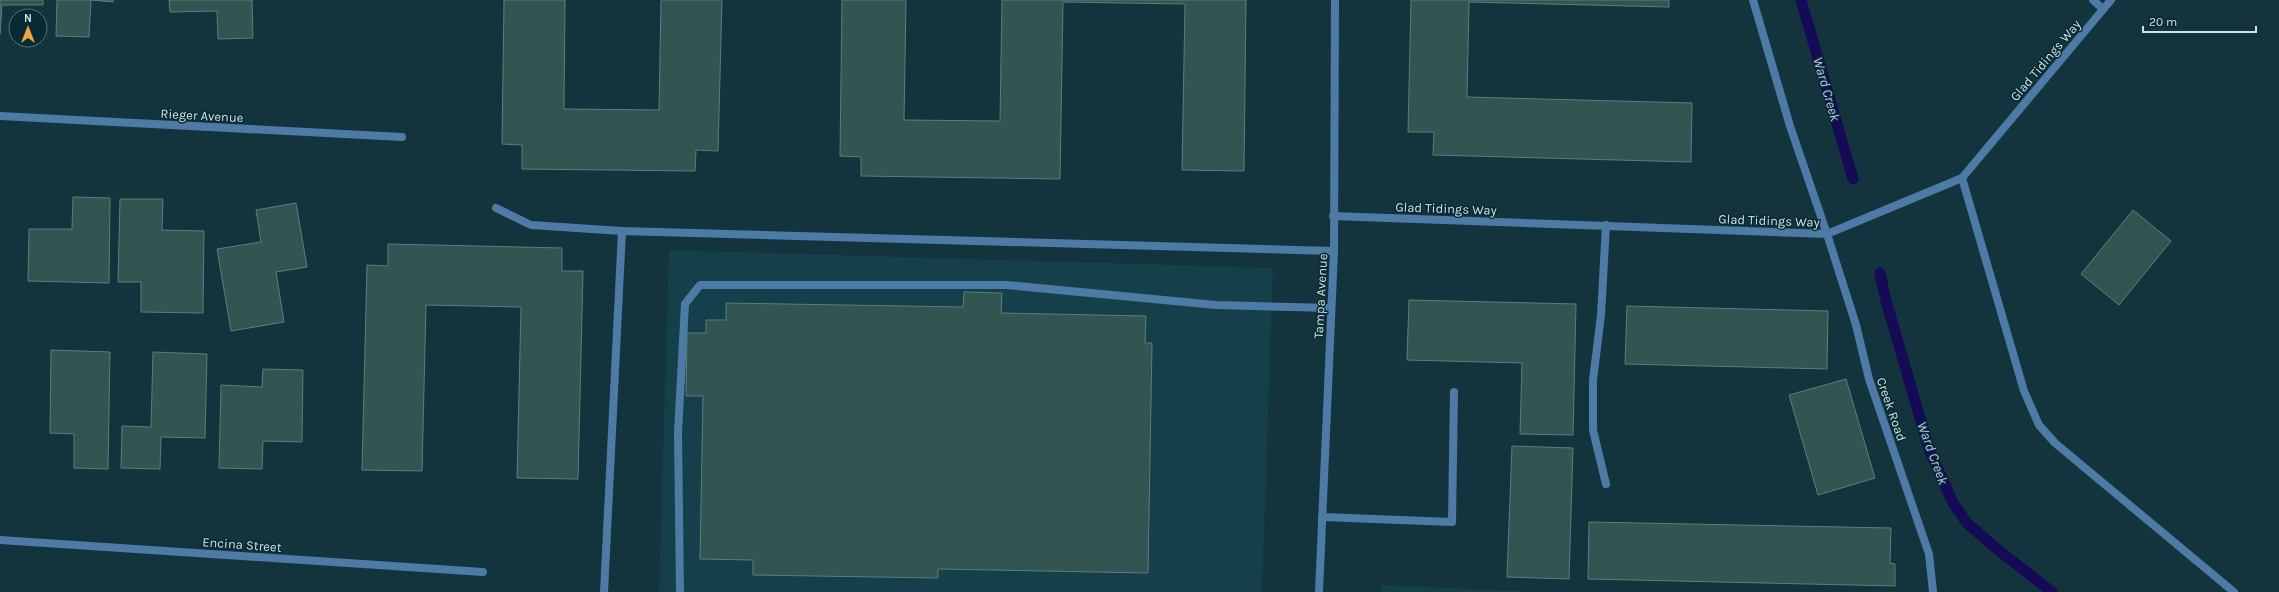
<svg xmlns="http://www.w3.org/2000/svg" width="2279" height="592" font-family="Karla,sans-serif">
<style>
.built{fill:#143f4b}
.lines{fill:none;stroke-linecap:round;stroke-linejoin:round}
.stream{stroke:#150a56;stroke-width:11}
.building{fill:#325552;stroke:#5b7f7b}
.service{stroke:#4d7ba5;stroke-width:8}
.minor{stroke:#4d7ba5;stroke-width:8}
.tertiary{stroke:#4d7ba5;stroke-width:8}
.labels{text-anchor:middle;stroke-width:3;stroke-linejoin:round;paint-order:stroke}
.street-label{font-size:13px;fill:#cfe1e6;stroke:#082a32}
.water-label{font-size:14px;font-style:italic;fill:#bcc4f0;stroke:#082a32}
</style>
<rect width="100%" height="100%" fill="#14343d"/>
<!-- built -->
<g class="built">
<path d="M669 250 1273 268 1262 592H659Z"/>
<path d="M1381 585 1538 592H1381Z"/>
</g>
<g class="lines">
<!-- stream -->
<g class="stream">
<path d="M1801 0 1853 179"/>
<path d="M1880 273 1886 301 1929 449 1953 503 1967 523 1997 549 2052 592"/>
</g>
</g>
<!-- building -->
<g class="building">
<path d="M0 0H43V5H2L0 34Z"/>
<path d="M57 0H113V2L91 0 89 37 56 36Z"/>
<path d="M169 0H252L253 38 218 39 217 11 170 12Z"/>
<path d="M504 0H565L564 109 659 110 661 0H722L718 151 696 150 695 171 522 169V145L502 144Z"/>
<path d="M842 0H906L904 120 1000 121 1002 0H1246L1244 171 1182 170 1185 4 1063 2 1060 179 861 176V157L840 156Z"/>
<path d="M1411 0H1669V7L1469 2 1467 97 1692 103 1691 162 1433 155 1434 132H1408Z"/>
<path d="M73 197 110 198 109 283 28 281 29 229H72Z"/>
<path d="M120 199H163L162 230 204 231 203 313 141 312V282H118Z"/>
<path d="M296 203 307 267 276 272 284 322 231 331 217 249 261 242 256 210Z"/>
<path d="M2133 210 2171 241 2119 305 2081 274Z"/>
<path d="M388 244 562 248V271H583L578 479 517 478 521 307 426 305 422 471 362 470 367 265 388 266Z"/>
<path d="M964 292 1002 293 1001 313 1146 316 1145 343H1152L1148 573 938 569V578L753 575V560L700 559 703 396H686L687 333H706V320H726V303L963 307Z"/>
<path d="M1409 300 1576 304 1573 435 1520 434 1522 363 1407 360Z"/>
<path d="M1627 306 1828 311 1827 369 1625 364Z"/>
<path d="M51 350 110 352 108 469 74 468V434L50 433Z"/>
<path d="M153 352 207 354 205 438 161 437 160 469 121 468 122 426 151 427Z"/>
<path d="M263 369 303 370 302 442 263 441 262 469 219 468 221 385 262 387Z"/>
<path d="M1846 379 1875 478 1818 495 1789 395Z"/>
<path d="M1512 446 1573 448 1569 579 1507 577Z"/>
<path d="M1589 522 1891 528 1890 563 1895 564V586L1588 579Z"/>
</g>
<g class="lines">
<!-- service -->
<g class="service">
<path d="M1753 0 1790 126 1827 234"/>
<path d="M2093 0 2103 9"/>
<path d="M1962 178 2024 391 2039 425 2055 443 2234 592"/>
<path d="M496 208 531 225 622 231 1334 251"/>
<path d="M1606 484 1593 430V380L1601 315 1606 225"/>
<path d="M1322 517 1452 522 1454 392"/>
<path d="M604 592 622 231"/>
<path d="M680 592 678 432 685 304 700 285H1007L1216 305 1331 308"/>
</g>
<!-- minor -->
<g class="minor">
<path d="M0 116 402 137"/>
<path d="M1333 216 1827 234 1962 178 2111 0"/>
<path d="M1827 234 1856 325 1869 379 1929 554 1933 592"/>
<path d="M0 540 483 572"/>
</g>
<!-- tertiary -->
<path class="tertiary" d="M1319 592 1334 251 1335 0"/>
</g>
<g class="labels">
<!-- street labels -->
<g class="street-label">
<text transform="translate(2045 60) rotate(-50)" y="5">Glad Tidings Way</text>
<text transform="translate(202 115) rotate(3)" y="5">Rieger Avenue</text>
<text transform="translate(1446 208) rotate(2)" y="5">Glad Tidings Way</text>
<text transform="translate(1769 220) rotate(2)" y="5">Glad Tidings Way</text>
<text transform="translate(1320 296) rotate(-87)" y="5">Tampa Avenue</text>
<text transform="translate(1892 409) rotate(71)" y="5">Creek Road</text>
<text transform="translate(242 544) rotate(4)" y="5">Encina Street</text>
</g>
<!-- water labels -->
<g class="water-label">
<text transform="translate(1827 89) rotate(74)" y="5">Ward Creek</text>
<text transform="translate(1933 453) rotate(70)" y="5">Ward Creek</text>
</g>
</g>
<!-- north arrow -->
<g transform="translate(28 28)"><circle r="19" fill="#082a32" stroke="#58737a"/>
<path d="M0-3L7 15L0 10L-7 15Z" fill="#f2a541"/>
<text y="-6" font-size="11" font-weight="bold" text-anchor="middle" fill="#cfe1e6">N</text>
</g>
<!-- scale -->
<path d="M2143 26v6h113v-6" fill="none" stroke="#cfe1e6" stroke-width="2"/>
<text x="2149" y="26" font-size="12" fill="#cfe1e6" stroke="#082a32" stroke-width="3" paint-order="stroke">20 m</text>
</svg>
